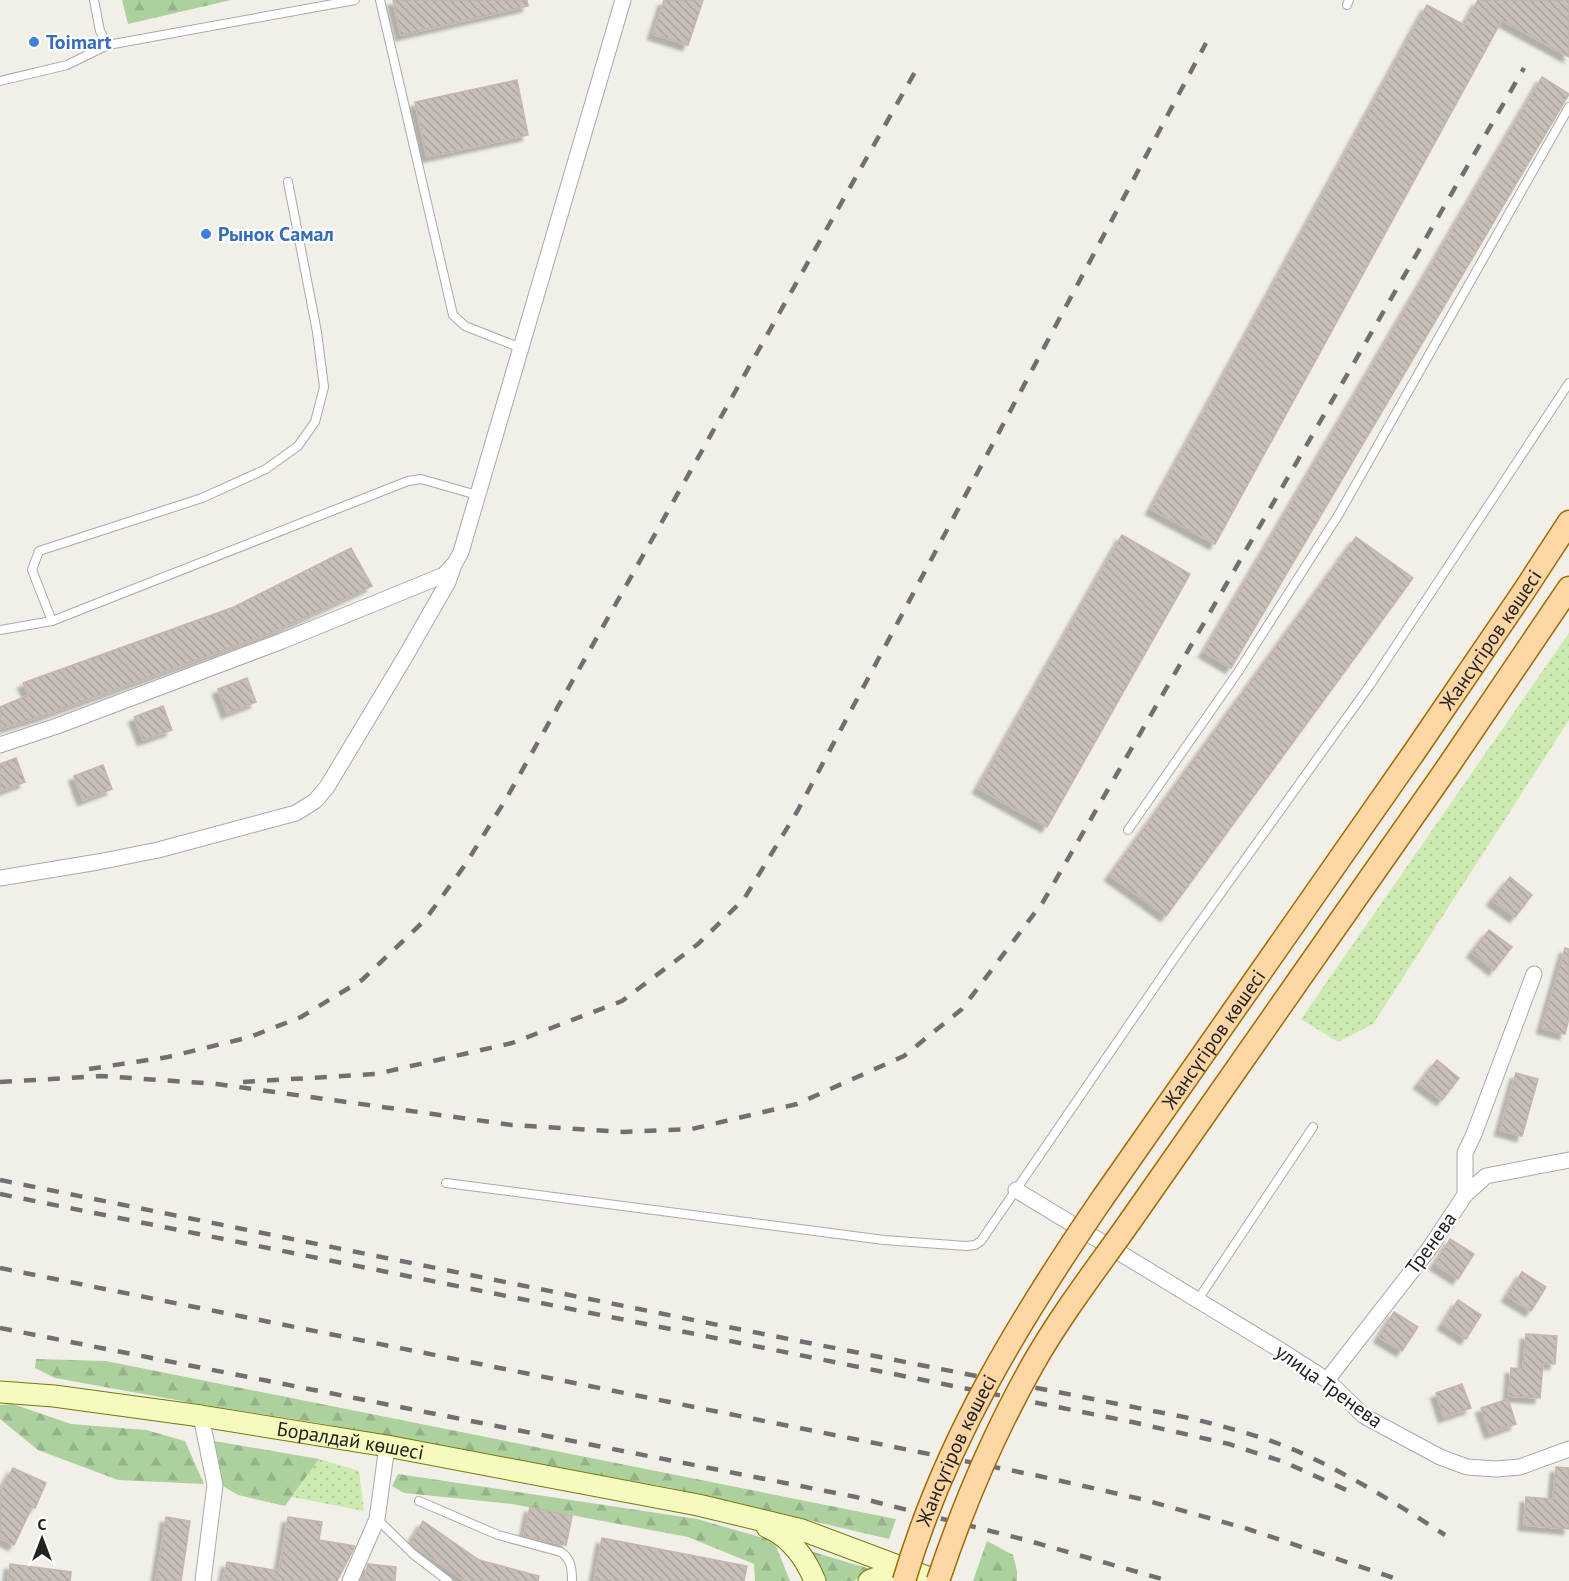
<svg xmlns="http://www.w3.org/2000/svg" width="1569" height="1581" font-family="'PT Sans',sans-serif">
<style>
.grass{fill:url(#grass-dots)}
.forest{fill:url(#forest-firs)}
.building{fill:url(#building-back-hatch);stroke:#c4b6ab;stroke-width:1.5;filter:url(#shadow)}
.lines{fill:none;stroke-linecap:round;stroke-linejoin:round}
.lane-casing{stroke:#a9a9a9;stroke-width:10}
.street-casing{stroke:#a9a9a9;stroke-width:17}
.secondary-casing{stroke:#707d05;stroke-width:23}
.primary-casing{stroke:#a06b00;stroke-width:25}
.lane{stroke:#fff;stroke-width:8}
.street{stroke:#fff;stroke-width:15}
.secondary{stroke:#f7fabf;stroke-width:21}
.primary{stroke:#fcd6a4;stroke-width:22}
.rail{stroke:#707070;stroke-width:4.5;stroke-dasharray:12 12;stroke-linecap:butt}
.primary-bridge-casing{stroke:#a06b00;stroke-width:25;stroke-linecap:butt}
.primary-bridge{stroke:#fcd6a4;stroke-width:22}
.shop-dot{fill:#3f7fe0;stroke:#fff;stroke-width:2}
.labels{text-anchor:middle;stroke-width:4.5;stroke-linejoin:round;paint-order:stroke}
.shop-label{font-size:20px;font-weight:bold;fill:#366cbe;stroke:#fff;text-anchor:start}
.street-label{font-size:20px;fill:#222;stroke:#fff}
</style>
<defs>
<pattern id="grass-dots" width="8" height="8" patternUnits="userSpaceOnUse" patternTransform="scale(1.5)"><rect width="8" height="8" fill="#cdebb0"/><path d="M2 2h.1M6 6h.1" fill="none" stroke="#b0c997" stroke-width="1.8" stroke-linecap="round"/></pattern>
<pattern id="forest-firs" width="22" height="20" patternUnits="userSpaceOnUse" patternTransform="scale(1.5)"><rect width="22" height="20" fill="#add19e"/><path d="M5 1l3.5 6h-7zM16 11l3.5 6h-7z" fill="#95b388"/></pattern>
<pattern id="building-back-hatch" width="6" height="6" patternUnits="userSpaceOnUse" patternTransform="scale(1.5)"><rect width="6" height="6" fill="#c7bfb8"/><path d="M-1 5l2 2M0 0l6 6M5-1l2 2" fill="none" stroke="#aba49e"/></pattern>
<filter id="shadow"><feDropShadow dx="-5.5" dy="5.5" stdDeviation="1.5" flood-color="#0004"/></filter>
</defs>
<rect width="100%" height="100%" fill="#f2efe9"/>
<!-- grass -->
<g class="grass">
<path d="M1569 633V720L1373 1024 1338 1042 1301 1019Z"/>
<path d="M319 1459 359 1471 364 1511 292 1497Z"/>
</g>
<!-- forest -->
<g class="forest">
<path d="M122 0H231L128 24Z"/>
<path d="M36 1359 106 1361 896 1519 889 1539 671 1488 313 1422 204 1405 55 1378 35 1368Z"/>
<path d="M13 1404 71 1424 146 1430 185 1441 204 1484 118 1480 38 1450 0 1419V1405Z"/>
<path d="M214 1441 319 1459 285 1506 238 1495 221 1485 219 1461Z"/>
<path d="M398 1474 697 1519 774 1541 790 1581H755L754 1564 688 1537 512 1504 404 1493 392 1486Z"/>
<path d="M987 1541 1013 1555 1017 1571V1581H973Z"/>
<path d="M810 1551 870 1569 854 1581H821Z"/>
</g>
<!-- building -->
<g class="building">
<path d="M393 0H527L528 6 401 35Z"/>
<path d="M664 0H703L688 45 653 34Z"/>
<path d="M1478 0H1569V57L1502 20 1215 544 1151 509 1427 5 1464 25Z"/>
<path d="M1542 77 1569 94 1231 668 1204 652Z"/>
<path d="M517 80 528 135 427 157 415 102Z"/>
<path d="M1122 535 1190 574 1047 827 978 788Z"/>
<path d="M1356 537 1413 578 1166 916 1110 875Z"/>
<path d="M351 548 372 586 271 633 42 716 0 729V707L29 695 23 683 234 607Z"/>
<path d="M247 678 256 702 227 713 218 689Z"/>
<path d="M163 706 172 730 143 740 134 717Z"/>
<path d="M16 758 25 782 0 791V764Z"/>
<path d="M103 765 112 789 83 800 74 776Z"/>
<path d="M1510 877 1532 895 1515 917 1492 900Z"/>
<path d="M1489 930 1512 947 1494 970 1472 952Z"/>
<path d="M1565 948 1569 949V1018L1565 1034 1542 1028Z"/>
<path d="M1437 1060 1459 1078 1442 1100 1419 1083Z"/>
<path d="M1516 1073 1538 1079 1522 1136 1500 1130Z"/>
<path d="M1450 1239 1474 1254 1458 1279 1435 1264Z"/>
<path d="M1522 1272 1546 1287 1531 1311 1507 1296Z"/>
<path d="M1458 1300 1481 1315 1466 1339 1443 1324Z"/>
<path d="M1394 1312 1418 1327 1402 1351 1379 1337Z"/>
<path d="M1526 1334 1557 1336 1555 1364 1543 1363 1540 1398 1509 1396 1511 1368 1523 1369Z"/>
<path d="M1462 1384 1471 1408 1444 1417 1436 1393Z"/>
<path d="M1508 1399 1516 1424 1490 1433 1481 1408Z"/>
<path d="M1556 1467 1569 1468V1529L1524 1525 1526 1497 1553 1499Z"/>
<path d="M13 1468 46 1483 35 1508 32 1507 14 1545 0 1538V1492Z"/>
<path d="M530 1507 572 1516 566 1545 524 1536Z"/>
<path d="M166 1517 190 1521 181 1581H156Z"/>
<path d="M288 1517 322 1522 319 1540 355 1546 337 1581H223L227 1562 279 1571Z"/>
<path d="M423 1521 479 1560 539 1576 538 1581H465L410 1543Z"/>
<path d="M602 1538 747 1566 744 1581H594Z"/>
<path d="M10 1564 71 1572 70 1581H8Z"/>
<path d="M368 1564 396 1567 395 1581H364Z"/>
</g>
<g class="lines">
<!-- lane casing -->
<g class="lane-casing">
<g id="lane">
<path d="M94 0 100 31 108 45 355 0"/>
<path d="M380 0 453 315 465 326 521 348"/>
<path d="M1347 5 1349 0"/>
<path d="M0 81 67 65 108 45"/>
<path d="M52 621 32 570 39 551 202 498 266 469 298 446 315 422 324 387 317 332 288 182"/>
<path d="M0 630 52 621 408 481 421 479 477 495"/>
<path d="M1128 830 1238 672 1339 514 1569 107"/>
<path d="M446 1183 884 1240 966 1246 975 1245 981 1241 1178 953 1370 685 1569 383"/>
<path d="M1197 1301 1313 1127"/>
<path d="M419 1501 498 1535 561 1552C571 1559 572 1568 572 1581"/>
<path d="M377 1519 413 1554 448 1581"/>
</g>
</g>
<!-- street casing -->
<g class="street-casing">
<g id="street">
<path d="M0 745 57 726 282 641 444 575 455 563 461 552 623 0"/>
<path d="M0 878 98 862 158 850 296 813 315 801 327 787 405 657 448 582 453 568"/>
<path d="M1016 1190 1280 1350 1327 1380 1364 1416 1440 1457 1467 1467 1496 1469 1520 1467 1569 1449"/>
<path d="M1465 1195V1153L1474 1134 1534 974"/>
<path d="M1327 1380 1429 1249 1465 1195 1486 1176 1569 1160"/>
<path d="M201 1416 215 1485 203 1581"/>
<path d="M350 1581 377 1519 387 1446"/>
</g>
</g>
<!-- secondary casing -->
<g class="secondary-casing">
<g id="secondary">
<path id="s1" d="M0 1392 54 1396 201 1416 387 1446 698 1505 802 1530 938 1581"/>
<path d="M767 1527C790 1536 806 1559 815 1581"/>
<path d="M869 1581 894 1571 909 1572"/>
</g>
</g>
<!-- primary casing -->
<g class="primary-casing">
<g id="primary">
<path id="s2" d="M1102 1199 1415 751 1524 591 1569 522"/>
<path d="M1131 1220 1447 768 1569 588"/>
</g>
</g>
<!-- lane -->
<use href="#lane" class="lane"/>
<!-- street -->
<use href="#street" class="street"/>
<!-- secondary -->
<use href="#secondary" class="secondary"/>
<!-- primary -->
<use href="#primary" class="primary"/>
<!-- rail -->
<g class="rail">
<path d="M89 1069 168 1057 250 1037 301 1017 362 980 425 920 465 865 506 799 920 63"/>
<path d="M0 1082 102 1076 217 1084 512 1125 623 1132 692 1129 797 1104 904 1056 962 1009 1043 902 1524 68"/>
<path d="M243 1082 376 1074 512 1043 622 1001 698 944 744 899 798 810 1206 43"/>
<path d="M0 1180 723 1326 1194 1419C1233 1429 1272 1439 1308 1456 1356 1479 1401 1506 1445 1535"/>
<path d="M0 1194 1132 1422 1229 1444 1284 1462 1353 1493"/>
<path d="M0 1268 1039 1476 1141 1499 1248 1529 1403 1581"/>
<path d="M0 1328 856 1497 1026 1540 1169 1581"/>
</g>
<!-- primary-bridge casing -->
<g class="primary-bridge-casing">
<g id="primary-bridge">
<path id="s3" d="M904 1581C945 1441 1020 1319 1102 1199"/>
<path d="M938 1581C963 1506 994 1433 1033 1364 1062 1313 1098 1267 1131 1220"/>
</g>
</g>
<!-- primary-bridge -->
<use href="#primary-bridge" class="primary-bridge"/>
</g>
<!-- markers -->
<g class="shop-dot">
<circle cx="34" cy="42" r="6"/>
<circle cx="206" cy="234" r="6"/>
</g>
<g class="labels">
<!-- shop labels -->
<g class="shop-label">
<text x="46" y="49">Toimart</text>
<text x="218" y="241">Рынок Самал</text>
</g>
<!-- street labels -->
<g class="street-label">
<text dy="7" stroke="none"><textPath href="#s2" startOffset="681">Жансүгіров көшесі</textPath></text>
<text dy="7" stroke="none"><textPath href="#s2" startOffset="195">Жансүгіров көшесі</textPath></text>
<text transform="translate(1431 1243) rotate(-54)" y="7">Тренева</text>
<text transform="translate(1329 1386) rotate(36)" y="7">улица Тренева</text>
<text dy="7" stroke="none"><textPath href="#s1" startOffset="354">Боралдай көшесі</textPath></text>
<text dy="7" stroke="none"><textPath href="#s3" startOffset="141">Жансүгіров көшесі</textPath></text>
</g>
</g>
<!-- north arrow -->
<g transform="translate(42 1539)" stroke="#ffffff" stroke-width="4.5" paint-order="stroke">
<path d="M0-4.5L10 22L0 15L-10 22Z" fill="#222222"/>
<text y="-9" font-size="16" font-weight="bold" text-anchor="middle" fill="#222222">С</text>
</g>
</svg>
